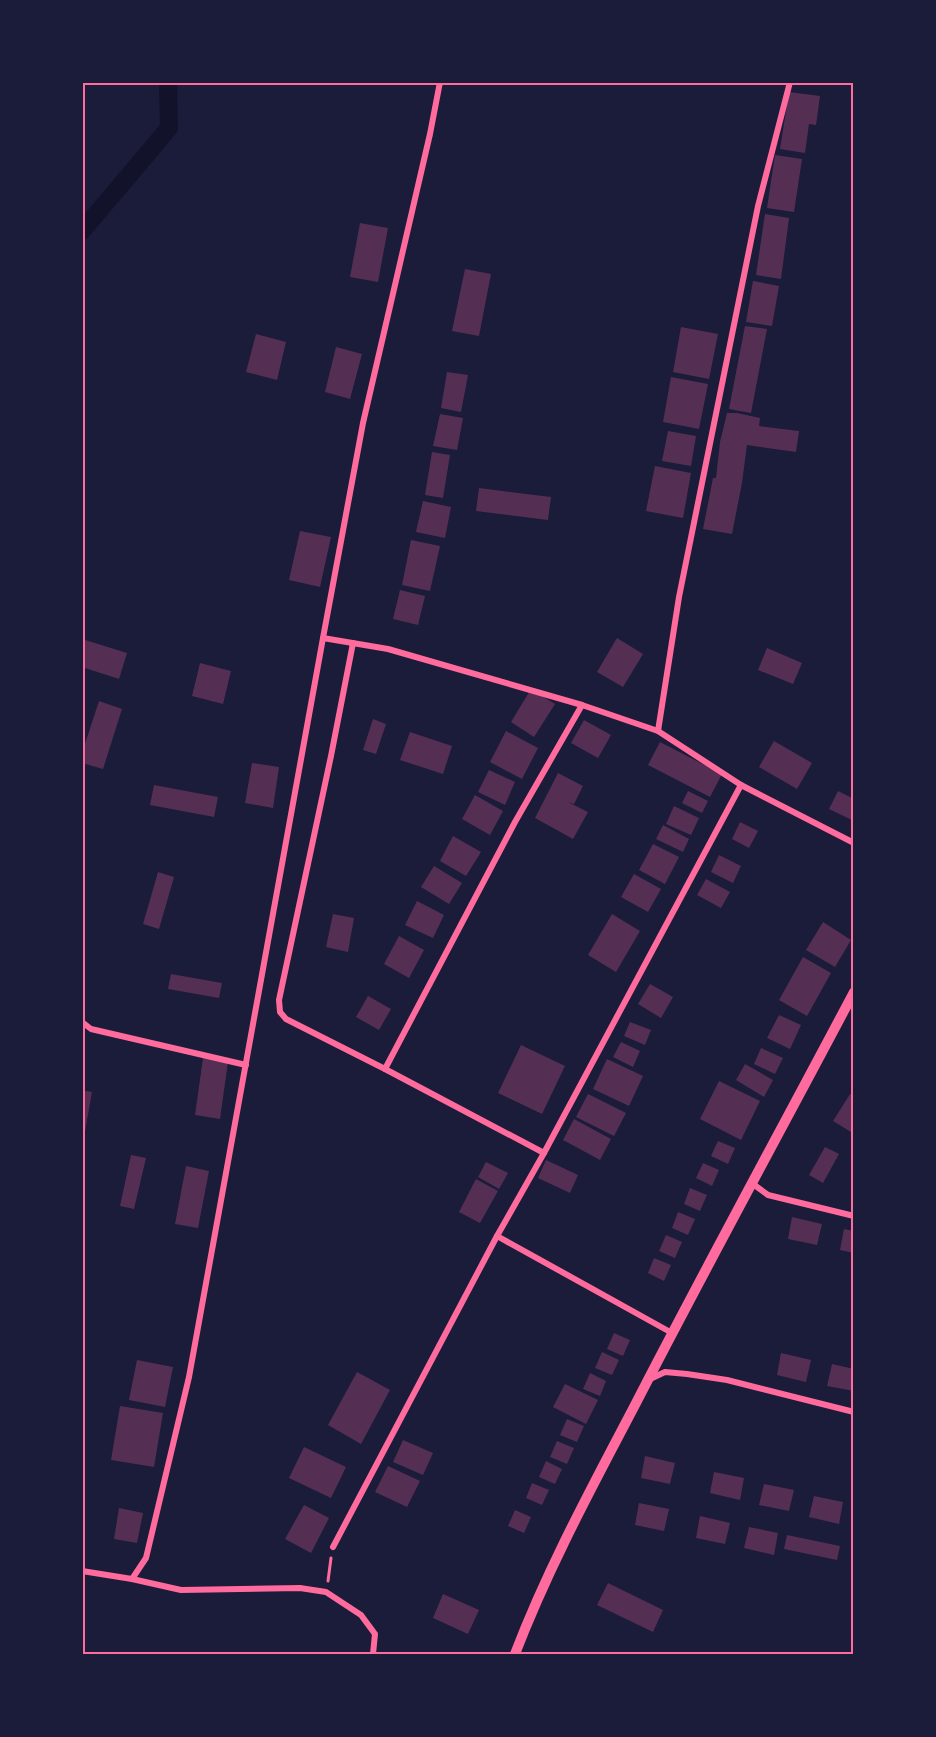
<svg xmlns="http://www.w3.org/2000/svg" width="936" height="1737" font-family="'DM Sans',sans-serif">
<style>
.lines{fill:none;stroke-linecap:round;stroke-linejoin:round}
.canal{stroke:#12122b;stroke-width:18}
.building{fill:#542f53}
.path{stroke:#ff6b9d;stroke-width:3}
.minor{stroke:#ff6b9d;stroke-width:6}
.tertiary{stroke:#ff6b9d;stroke-width:10}
.neatline{fill:none;stroke:#ff6b9d;stroke-width:2}
</style>
<rect width="100%" height="100%" fill="#1b1b3a"/>
<g class="lines">
<!-- canal -->
<path class="canal" d="M82 231 169 128 168 82"/>
</g>
<!-- building -->
<g class="building">
<path d="M789 92 820 96 816 125 809 124 805 153 780 149Z"/>
<path d="M775 155 802 159 794 212 767 208Z"/>
<path d="M765 214 789 218 781 279 756 275Z"/>
<path d="M360 223 388 228 378 282 350 277Z"/>
<path d="M465 269 491 274 479 336 452 331Z"/>
<path d="M753 281 779 286 772 326 746 322Z"/>
<path d="M745 326 767 329 751 413 729 409Z"/>
<path d="M681 327 718 334 709 379 673 372Z"/>
<path d="M256 334 286 342 277 380 246 372Z"/>
<path d="M336 347 362 354 350 399 325 392Z"/>
<path d="M447 372 468 375 461 412 441 408Z"/>
<path d="M671 377 708 384 699 429 663 422Z"/>
<path d="M727 413H737L760 418 759 426 799 431 796 452 747 445 742 483 732 534 703 529 713 478H716L720 442Z"/>
<path d="M440 414 463 418 457 450 433 446Z"/>
<path d="M668 431 696 436 691 466 662 461Z"/>
<path d="M432 452 450 455 443 498 425 495Z"/>
<path d="M655 466 691 473 683 518 646 511Z"/>
<path d="M479 488 551 497 548 520 476 511Z"/>
<path d="M423 501 451 507 445 538 416 532Z"/>
<path d="M300 531 331 537 320 587 289 580Z"/>
<path d="M411 540 440 546 430 591 402 585Z"/>
<path d="M400 590 425 596 418 625 393 619Z"/>
<path d="M617 638 643 654 623 687 597 672Z"/>
<path d="M82 639 127 653 119 679 82 667Z"/>
<path d="M767 648 802 663 793 684 758 670Z"/>
<path d="M200 663 231 671 223 704 192 696Z"/>
<path d="M531 689 555 704 534 737 511 722Z"/>
<path d="M99 701 122 709 103 769 82 763V753Z"/>
<path d="M373 719 386 724 376 754 363 750Z"/>
<path d="M584 720 611 735 598 758 571 743Z"/>
<path d="M506 731 538 748 522 779 490 762Z"/>
<path d="M410 732 452 746 443 774 400 760Z"/>
<path d="M774 741 812 763 797 789 759 767Z"/>
<path d="M660 742 722 774 710 797 648 765Z"/>
<path d="M252 763 279 767 273 808 245 803Z"/>
<path d="M489 770 515 782 505 805 478 792Z"/>
<path d="M558 773 583 786 574 804 568 802 588 812 573 839 535 818Z"/>
<path d="M154 785 218 797 214 817 150 805Z"/>
<path d="M688 791 708 801 702 813 682 803Z"/>
<path d="M838 791 854 799V821L829 809Z"/>
<path d="M475 795 503 811 490 835 462 819Z"/>
<path d="M674 806 699 818 691 835 666 824Z"/>
<path d="M740 822 758 831 749 848 732 839Z"/>
<path d="M663 825 689 839 683 852 656 839Z"/>
<path d="M453 836 481 852 466 876 440 861Z"/>
<path d="M653 844 679 857 665 884 639 870Z"/>
<path d="M719 855 741 866 733 883 711 872Z"/>
<path d="M434 866 462 883 449 904 421 887Z"/>
<path d="M158 872 174 877 159 929 143 924Z"/>
<path d="M634 874 661 889 648 912 621 897Z"/>
<path d="M706 879 730 892 721 908 697 895Z"/>
<path d="M417 901 444 915 433 938 405 925Z"/>
<path d="M333 914 354 918 348 952 326 947Z"/>
<path d="M612 914 640 931 616 972 588 955Z"/>
<path d="M823 922 851 940 835 967 806 950Z"/>
<path d="M399 936 424 950 409 978 384 964Z"/>
<path d="M803 957 831 973 807 1016 779 1000Z"/>
<path d="M171 974 222 983 219 998 168 989Z"/>
<path d="M650 984 673 997 661 1018 638 1004Z"/>
<path d="M368 996 391 1009 379 1030 356 1017Z"/>
<path d="M779 1015 801 1025 790 1049 767 1038Z"/>
<path d="M630 1022 651 1030 645 1045 624 1036Z"/>
<path d="M621 1042 640 1051 633 1067 613 1057Z"/>
<path d="M521 1045 565 1066 542 1114 498 1093Z"/>
<path d="M761 1048 783 1058 775 1074 754 1064Z"/>
<path d="M203 1058 228 1062 220 1119 195 1115Z"/>
<path d="M607 1059 643 1076 629 1106 593 1089Z"/>
<path d="M745 1064 773 1080 764 1097 736 1080Z"/>
<path d="M719 1081 760 1101 741 1140 700 1119Z"/>
<path d="M82 1090 92 1092 84 1137H82Z"/>
<path d="M588 1094 626 1113 614 1136 576 1117Z"/>
<path d="M850 1094 854 1096V1129L851 1132 833 1121Z"/>
<path d="M574 1119 611 1139 600 1160 563 1140Z"/>
<path d="M718 1141 735 1148 728 1164 711 1156Z"/>
<path d="M825 1147 839 1154 823 1183 809 1175Z"/>
<path d="M131 1155 146 1158 134 1209 120 1206Z"/>
<path d="M546 1160 578 1175 570 1193 538 1178Z"/>
<path d="M486 1162 508 1173 499 1189 478 1177Z"/>
<path d="M703 1163 719 1170 712 1186 696 1178Z"/>
<path d="M186 1166 209 1171 198 1228 175 1224Z"/>
<path d="M476 1179 498 1191 480 1223 459 1212Z"/>
<path d="M690 1188 707 1195 700 1211 684 1204Z"/>
<path d="M678 1212 695 1219 688 1235 672 1228Z"/>
<path d="M792 1217 822 1224 817 1245 788 1239Z"/>
<path d="M844 1229 854 1231V1253L840 1250Z"/>
<path d="M666 1235 682 1242 675 1258 659 1251Z"/>
<path d="M654 1258 671 1265 664 1281 648 1273Z"/>
<path d="M614 1333 630 1340 623 1356 607 1349Z"/>
<path d="M602 1352 619 1360 612 1375 595 1368Z"/>
<path d="M781 1353 811 1360 806 1382 777 1375Z"/>
<path d="M137 1360 173 1367 165 1407 129 1400Z"/>
<path d="M832 1364 854 1369V1391L827 1386Z"/>
<path d="M357 1372 390 1390 361 1444 328 1425Z"/>
<path d="M590 1373 606 1381 600 1396 583 1389Z"/>
<path d="M565 1384 598 1400 586 1424 553 1407Z"/>
<path d="M120 1406 163 1413 154 1467 111 1460Z"/>
<path d="M567 1419 584 1426 577 1442 560 1435Z"/>
<path d="M403 1440 433 1453 423 1475 393 1462Z"/>
<path d="M557 1441 574 1448 567 1464 550 1457Z"/>
<path d="M304 1447 346 1467 331 1498 289 1478Z"/>
<path d="M645 1456 675 1463 670 1484 641 1478Z"/>
<path d="M546 1461 562 1469 555 1484 539 1477Z"/>
<path d="M388 1466 420 1481 407 1507 375 1492Z"/>
<path d="M714 1472 744 1478 740 1500 710 1493Z"/>
<path d="M532 1483 549 1490 542 1505 526 1498Z"/>
<path d="M764 1484 794 1490 789 1511 759 1505Z"/>
<path d="M814 1496 843 1502 839 1524 809 1517Z"/>
<path d="M639 1503 669 1509 664 1531 635 1525Z"/>
<path d="M304 1505 329 1518 311 1553 285 1539Z"/>
<path d="M119 1508 143 1513 137 1543 114 1539Z"/>
<path d="M515 1510 531 1517 524 1533 508 1526Z"/>
<path d="M700 1516 730 1523 725 1544 696 1538Z"/>
<path d="M749 1527 778 1533 774 1555 744 1548Z"/>
<path d="M787 1535 840 1546 837 1560 784 1549Z"/>
<path d="M608 1583 663 1610 653 1632 597 1605Z"/>
<path d="M443 1594 479 1610 468 1634 433 1618Z"/>
</g>
<g class="lines">
<!-- path -->
<path class="path" d="M328 1581 331 1558"/>
<!-- minor -->
<g class="minor">
<path d="M323 638 388 649 582 705 658 731 741 785 854 843"/>
<path d="M353 643 331 756 279 1000 280 1012 286 1019 385 1069"/>
<path d="M658 731 679 597 758 206 790 82"/>
<path d="M82 1022 91 1029 246 1065"/>
<path d="M544 1153 385 1069 515 822 582 705"/>
<path d="M753 1184 768 1195 854 1216"/>
<path d="M497 1236 672 1333"/>
<path d="M648 1380 665 1372 687 1374 727 1380 854 1412"/>
<path d="M333 1547 497 1236 544 1153 741 785"/>
<path d="M82 1571 132 1579 146 1558 189 1377 323 638 363 423 430 134 440 82"/>
<path d="M132 1579 181 1590 300 1588 326 1592 361 1615 375 1634 373 1654"/>
</g>
<!-- tertiary -->
<path class="tertiary" d="M515 1654C548 1568 592 1487 635 1405 706 1267 781 1130 854 992"/>
</g>
<!-- border -->
<rect width="936" height="1737" fill="none" stroke="#1b1b3a" stroke-width="168"/>
<rect x="84" y="84" width="768" height="1569" class="neatline"/>
</svg>
